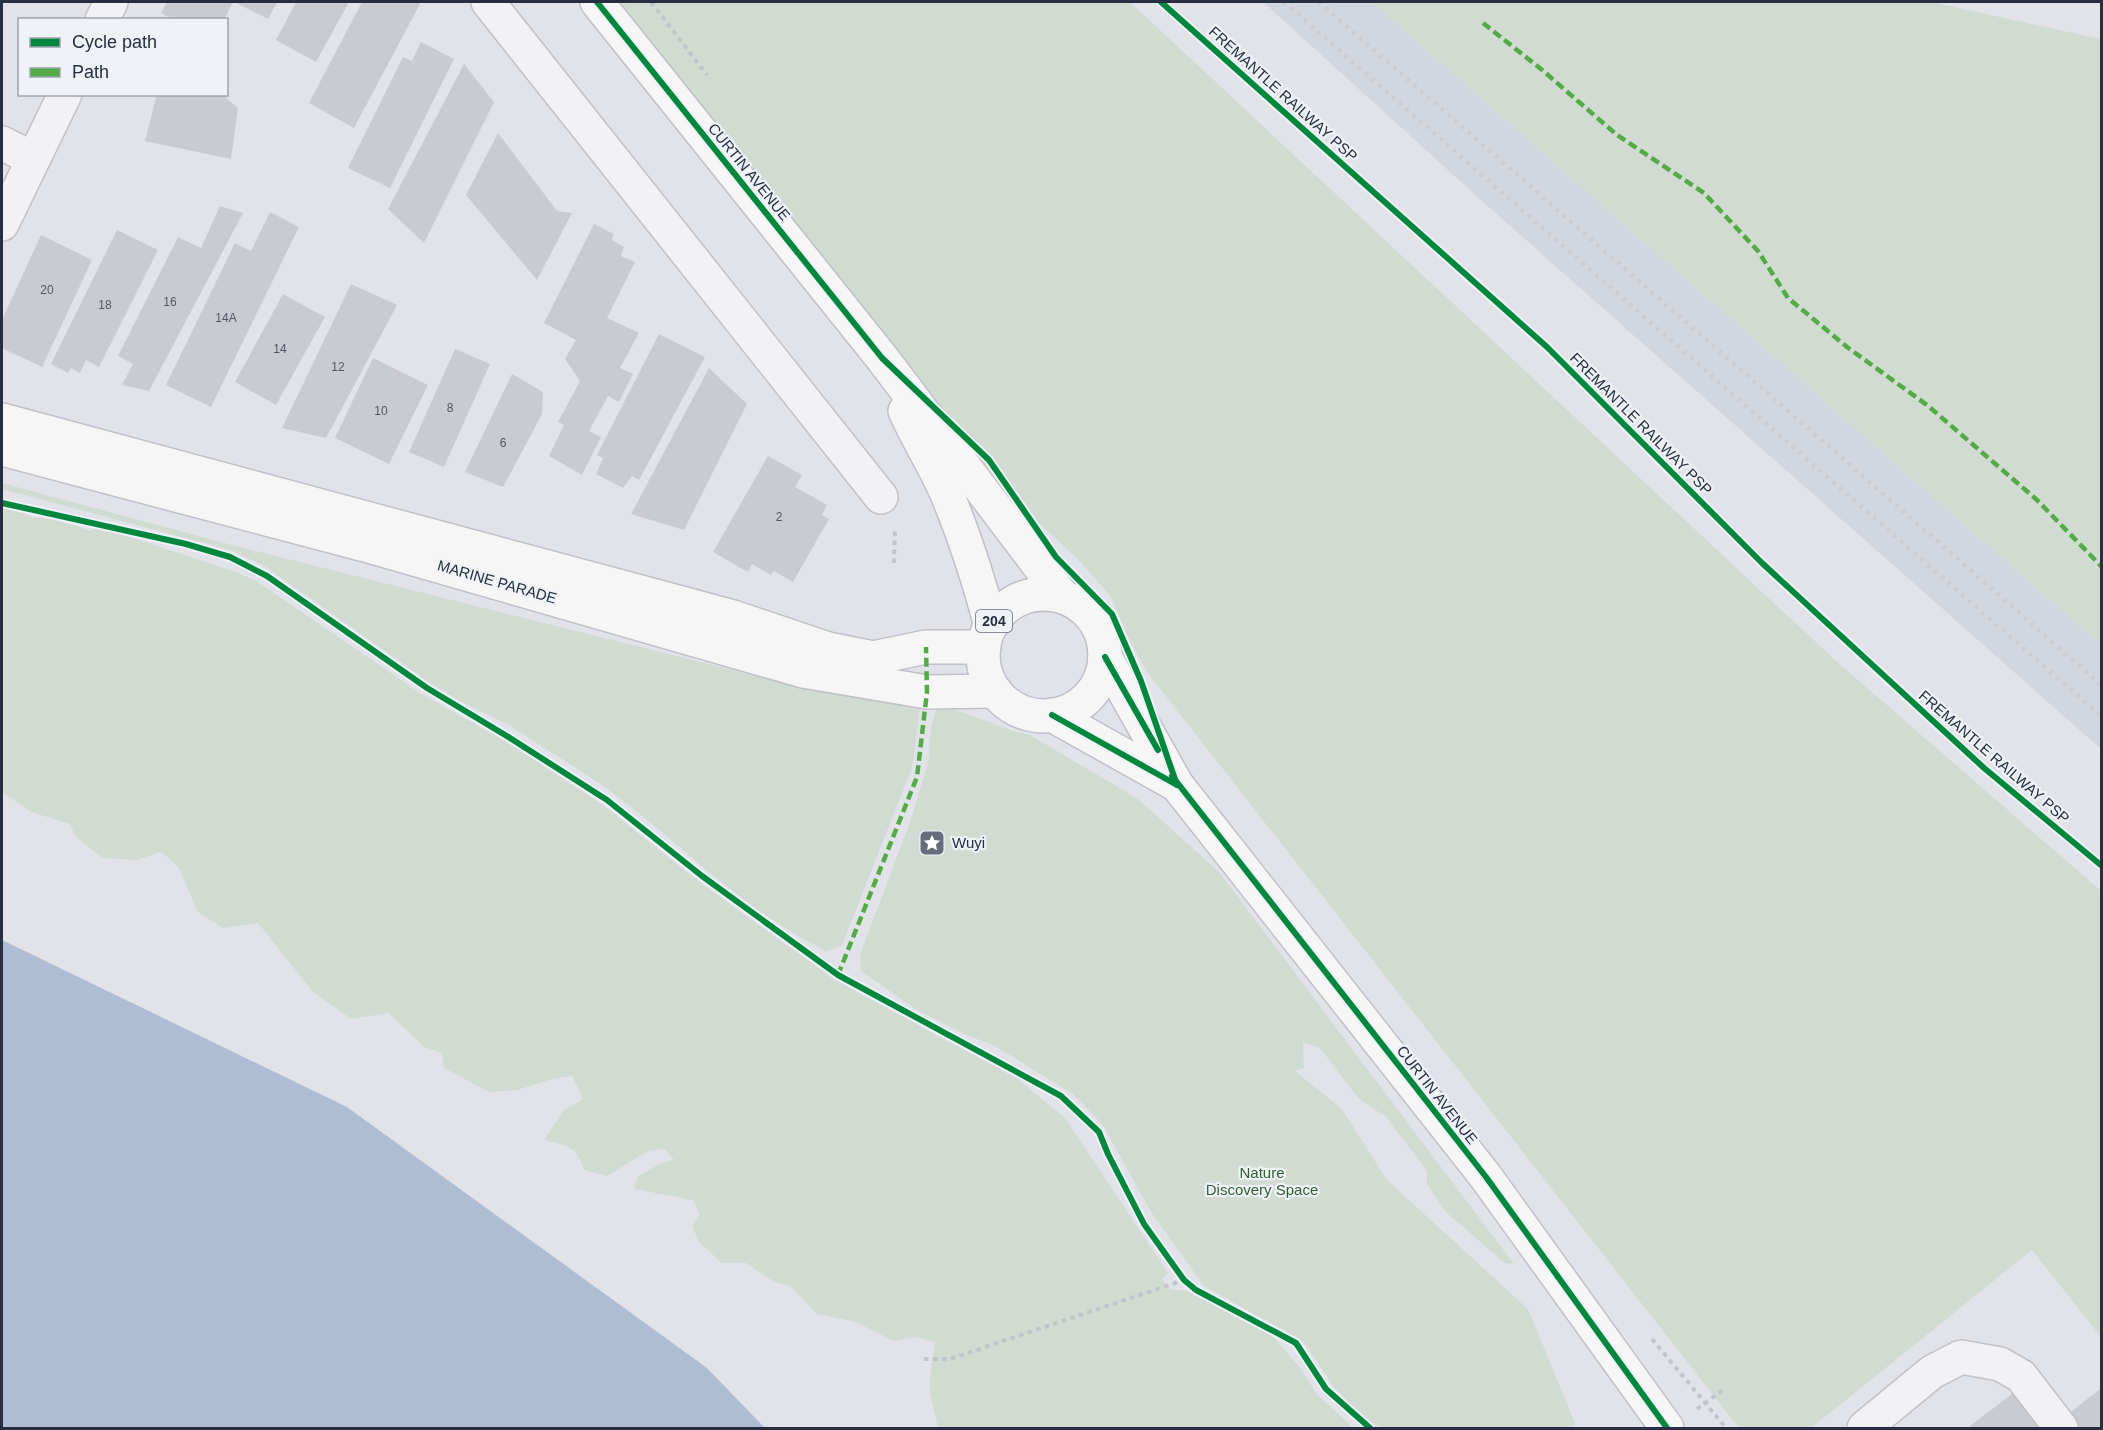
<svg xmlns="http://www.w3.org/2000/svg" width="2103" height="1430" font-family="Arial,sans-serif">
<style>
.built{fill:#d2d6de}
.green{fill:#d1dbd2}
.water{fill:#aebcd4}
.building{fill:#cacbd0}
.lines{fill:none;stroke-linecap:round;stroke-linejoin:round}
.minor-casing{stroke:#c0c1c6;stroke-width:36}
.major-casing{stroke:#bec0c5;stroke-width:36}
.path{stroke:#c3c4c9;stroke-width:4;stroke-dasharray:4.5 4.5;stroke-linecap:butt}
.minor{stroke:#f2f2f4;stroke-width:33}
.major{stroke:#f6f6f7;stroke-width:33}
.rail{stroke:#cbcccf;stroke-width:4.5;stroke-dasharray:3 6;stroke-linecap:butt}
.quiet{stroke:#53ab46;stroke-width:4.5;stroke-dasharray:9 4.5;stroke-linecap:butt}
.cycleway-casing{stroke:#eff2f7;stroke-width:10}
.cycleway{stroke:#00873e;stroke-width:6}
.labels{text-anchor:middle;stroke-width:4.5;stroke-linejoin:round;paint-order:stroke}
.number-label{font-size:12px;fill:#505666}
.shield{fill:#eff2f7;stroke:#636978;stroke-width:1.5}
.shield-label{font-size:14px;font-weight:bold;fill:#272e42}
.street-label{font-size:15px;fill:#272e42;stroke:#eff2f7}
.poi-label{font-size:15px;fill:#272e42;stroke:#eff2f7;text-anchor:start}
.park-label{font-size:15px;fill:#365f33;stroke:#eff2f7}
</style>
<rect width="100%" height="100%" fill="#e2e3e8"/>
<!-- built -->
<path class="built" d="M1263 2H1372L2101 645V749L1483 202Z"/>
<!-- green -->
<g class="green">
<path d="M613 2H1130L1835 660 2101 891V1337L2032 1250 1811 1428H1739L1147 672 1128 637 1111 597 1078 559 1031 516 909 386Z"/>
<path d="M1372 2H1931L2101 39V645Z"/>
<path d="M2 483 232 545 800 687 921 700 912 768 842 945 826 952 788 930 756 909 706 870 661 831 605 787 509 725 462 702 430 683 266 567 230 550 2 489Z"/>
<path d="M2 506 19 510 31 517 52 519 92 531 96 526 236 572 258 582 423 695 507 742 603 805 698 881 835 980 1016 1078 1065 1118 1168 1273 1162 1279 1169 1289 1187 1291 1274 1337 1301 1369 1316 1393 1353 1428H943L938 1427 930 1394V1375L935 1342 916 1337 893 1341 856 1322 817 1314 790 1286 774 1282 746 1263H722L699 1242 692 1226 700 1215 693 1200 634 1189 638 1176 662 1163 674 1160 665 1149 648 1151 607 1176 584 1170C576 1145 567 1146 544 1140L564 1110 583 1099 572 1076 552 1079 517 1090 489 1092 444 1068 442 1053 424 1047 389 1013 351 1019 312 991 258 923 223 928 198 912 179 868 162 852 137 860 103 858 76 837 70 824 31 812 2 792Z"/>
<path d="M937 703 1013 731 1030 735 1138 799 1219 872 1514 1264 1504 1263 1446 1212 1427 1184V1171L1386 1117 1358 1098 1320 1048 1303 1042 1304 1068 1295 1071 1342 1109 1387 1180 1528 1309 1575 1423 1571 1428H1382L1366 1420 1333 1386 1304 1342 1204 1286 1151 1212 1103 1125 1073 1094 993 1045 964 1034 917 1010 861 971 860 955 910 822 929 760 930 734Z"/>
</g>
<!-- water -->
<path class="water" d="M2 940 347 1107 707 1368 765 1428H2Z"/>
<!-- building -->
<g class="building">
<path d="M167 2H233L224 20H175L161 13Z"/>
<path d="M234 2H277L268 19Z"/>
<path d="M296 2H349L316 62 276 40Z"/>
<path d="M362 2H421L354 128 309 103Z"/>
<path d="M421 42 454 59 390 188 348 168 403 57 412 61Z"/>
<path d="M464 64 494 102 424 243 388 209Z"/>
<path d="M157 94H221L238 108 231 159 145 141Z"/>
<path d="M498 133 557 211 572 213 537 280 466 195Z"/>
<path d="M220 206 243 213 149 391 122 385 133 364 118 356 178 237 201 248Z"/>
<path d="M270 212 299 227 211 407 166 385 235 243 251 251Z"/>
<path d="M594 224 614 234 612 240 624 247 621 256 635 262 607 318 639 333 620 368 633 374 619 402 608 396 589 431 601 437 582 475 549 456 564 425 558 422 580 381 565 359 576 340 544 323Z"/>
<path d="M117 230 158 250 99 367 86 360 80 373 71 368 68 373 51 364Z"/>
<path d="M41 235 92 260 42 367 2 348V320Z"/>
<path d="M351 284 397 305 326 438 282 428Z"/>
<path d="M283 294 325 317 276 405 235 382Z"/>
<path d="M659 334 705 357 639 480 632 476 623 488 596 474 603 458 597 455Z"/>
<path d="M455 349 490 364 444 467 409 452Z"/>
<path d="M373 358 428 385 389 464 335 438Z"/>
<path d="M709 368 747 404 684 530 631 514Z"/>
<path d="M512 374 543 392 542 414 503 487 465 472Z"/>
<path d="M768 456 802 475 795 487 827 505 822 515 829 519 793 582 774 571 771 575 752 564 748 572 713 552Z"/>
<path d="M2100 1389 2102 1391V1428H2072L2063 1418Z"/>
<path d="M2016 1391 2045 1428H1972L1970 1426Z"/>
</g>
<g class="lines">
<!-- minor casing -->
<g class="minor-casing">
<g id="minor">
<path d="M488 2 881 497"/>
<path d="M102 20 111 2"/>
<path d="M2 143 33 159"/>
<path d="M2 224 65 94"/>
<path d="M1864 1428 1932 1372 1961 1357 2000 1364 2021 1376 2061 1428"/>
</g>
</g>
<!-- major casing -->
<g class="major-casing">
<g id="major">
<path d="M597 2 882 358 1062 596"/>
<path d="M905 411C918 440 935 466 947 494 965 537 979 581 991 626"/>
<path d="M2 420 733 617 828 649 873 658 926 647H984"/>
<path d="M2 449 369 546 803 671 927 692 995 691"/>
<circle cx="1044" cy="655" r="61"/>
<path d="M1105 657 1177 785 1486 1177 1667 1428"/>
<path d="M1052 715 1177 785"/>
</g>
</g>
<!-- path -->
<g class="path">
<path d="M651 2 707 75"/>
<path d="M894 563 895 531"/>
<path d="M1652 1339 1726 1428"/>
<path d="M924 1359H950L1184 1280"/>
<path d="M1697 1409 1723 1390"/>
</g>
<!-- minor -->
<use href="#minor" class="minor"/>
<!-- major -->
<use href="#major" class="major"/>
<!-- rail -->
<g class="rail">
<path d="M1284 2 2102 717"/>
<path d="M1319 2 1974 573 2102 686"/>
</g>
<!-- quiet -->
<g class="quiet">
<path d="M1483 23 1541 69 1617 135 1704 193 1758 251 1788 298 1847 347 1927 405 2036 499 2102 567"/>
<path d="M838 975 917 777 927 692 926 647"/>
</g>
<!-- cycleway casing -->
<g class="cycleway-casing">
<g id="cycleway">
<path d="M597 2 882 358 989 460 1056 557 1112 614 1141 681 1177 785"/>
<path d="M1161 2 1547 347 1762 563 1984 768 2102 866"/>
<path d="M2 503 186 544 230 557 267 576 427 688 510 738 607 800 702 876 838 975 1061 1096 1099 1132 1108 1154 1144 1224 1184 1280 1196 1290 1296 1343 1326 1389 1370 1428"/>
<path d="M1105 657 1158 750"/>
<path d="M1052 715 1177 785"/>
<path d="M1172 776 1486 1177 1667 1428"/>
</g>
</g>
<!-- cycleway -->
<use href="#cycleway" class="cycleway"/>
</g>
<!-- icons -->
<defs>
<g id="sight-square" transform="scale(1.35)"><rect x="-9" y="-9" width="18" height="18" rx="4" fill="#686d7c" stroke="#eff2f7"/><path d="M0-6L1.8-2.2L6-1.7L2.9 1.2L3.7 5.4L0 3.3L-3.7 5.4L-2.9 1.2L-6-1.7L-1.8-2.2Z" fill="#fff"/></g>
</defs>
<g fill-rule="evenodd">
<use href="#sight-square" x="932" y="843"/>
</g>
<g class="labels">
<!-- number labels -->
<g class="number-label">
<text x="47" y="294">20</text>
<text x="170" y="306">16</text>
<text x="105" y="309">18</text>
<text x="226" y="322">14A</text>
<text x="280" y="353">14</text>
<text x="338" y="371">12</text>
<text x="450" y="412">8</text>
<text x="381" y="415">10</text>
<text x="503" y="447">6</text>
<text x="779" y="521">2</text>
</g>
<!-- shield labels -->
<rect class="shield" x="976" y="610" width="36" height="22" rx="4.5"/>
<g class="shield-label">
<text x="994" y="626">204</text>
</g>
<!-- street labels -->
<g class="street-label">
<text transform="translate(1283 94) rotate(42)" y="5">FREMANTLE RAILWAY PSP</text>
<text transform="translate(749 172) rotate(51)" y="5">CURTIN AVENUE</text>
<text transform="translate(1641 424) rotate(45)" y="5">FREMANTLE RAILWAY PSP</text>
<text transform="translate(497 582) rotate(16)" y="5">MARINE PARADE</text>
<text transform="translate(1994 757) rotate(41)" y="5">FREMANTLE RAILWAY PSP</text>
<text transform="translate(1437 1095) rotate(52)" y="5">CURTIN AVENUE</text>
</g>
<!-- poi labels -->
<g class="poi-label">
<text x="952" y="848">Wuyi</text>
</g>
<!-- park labels -->
<g class="park-label">
<text x="1262" y="1178">Nature<tspan x="1262" dy="17">Discovery Space</tspan></text>
</g>
</g>
<!-- border -->
<rect width="2103" height="1430" fill="none" stroke="#272e42" stroke-width="6"/>
<!-- legend -->
<rect x="18" y="18" width="210" height="78" fill="#eff2f7" stroke="#9fa4af" stroke-width="1.5"/>
<rect x="30" y="38" width="30" height="9" fill="#00873e" stroke="#9fa4af" stroke-width="1.5"/>
<text x="72" y="48" font-size="18" fill="#272e42">Cycle path</text>
<rect x="30" y="68" width="30" height="9" fill="#53ab46" stroke="#9fa4af" stroke-width="1.5"/>
<text x="72" y="78" font-size="18" fill="#272e42">Path</text>
</svg>
